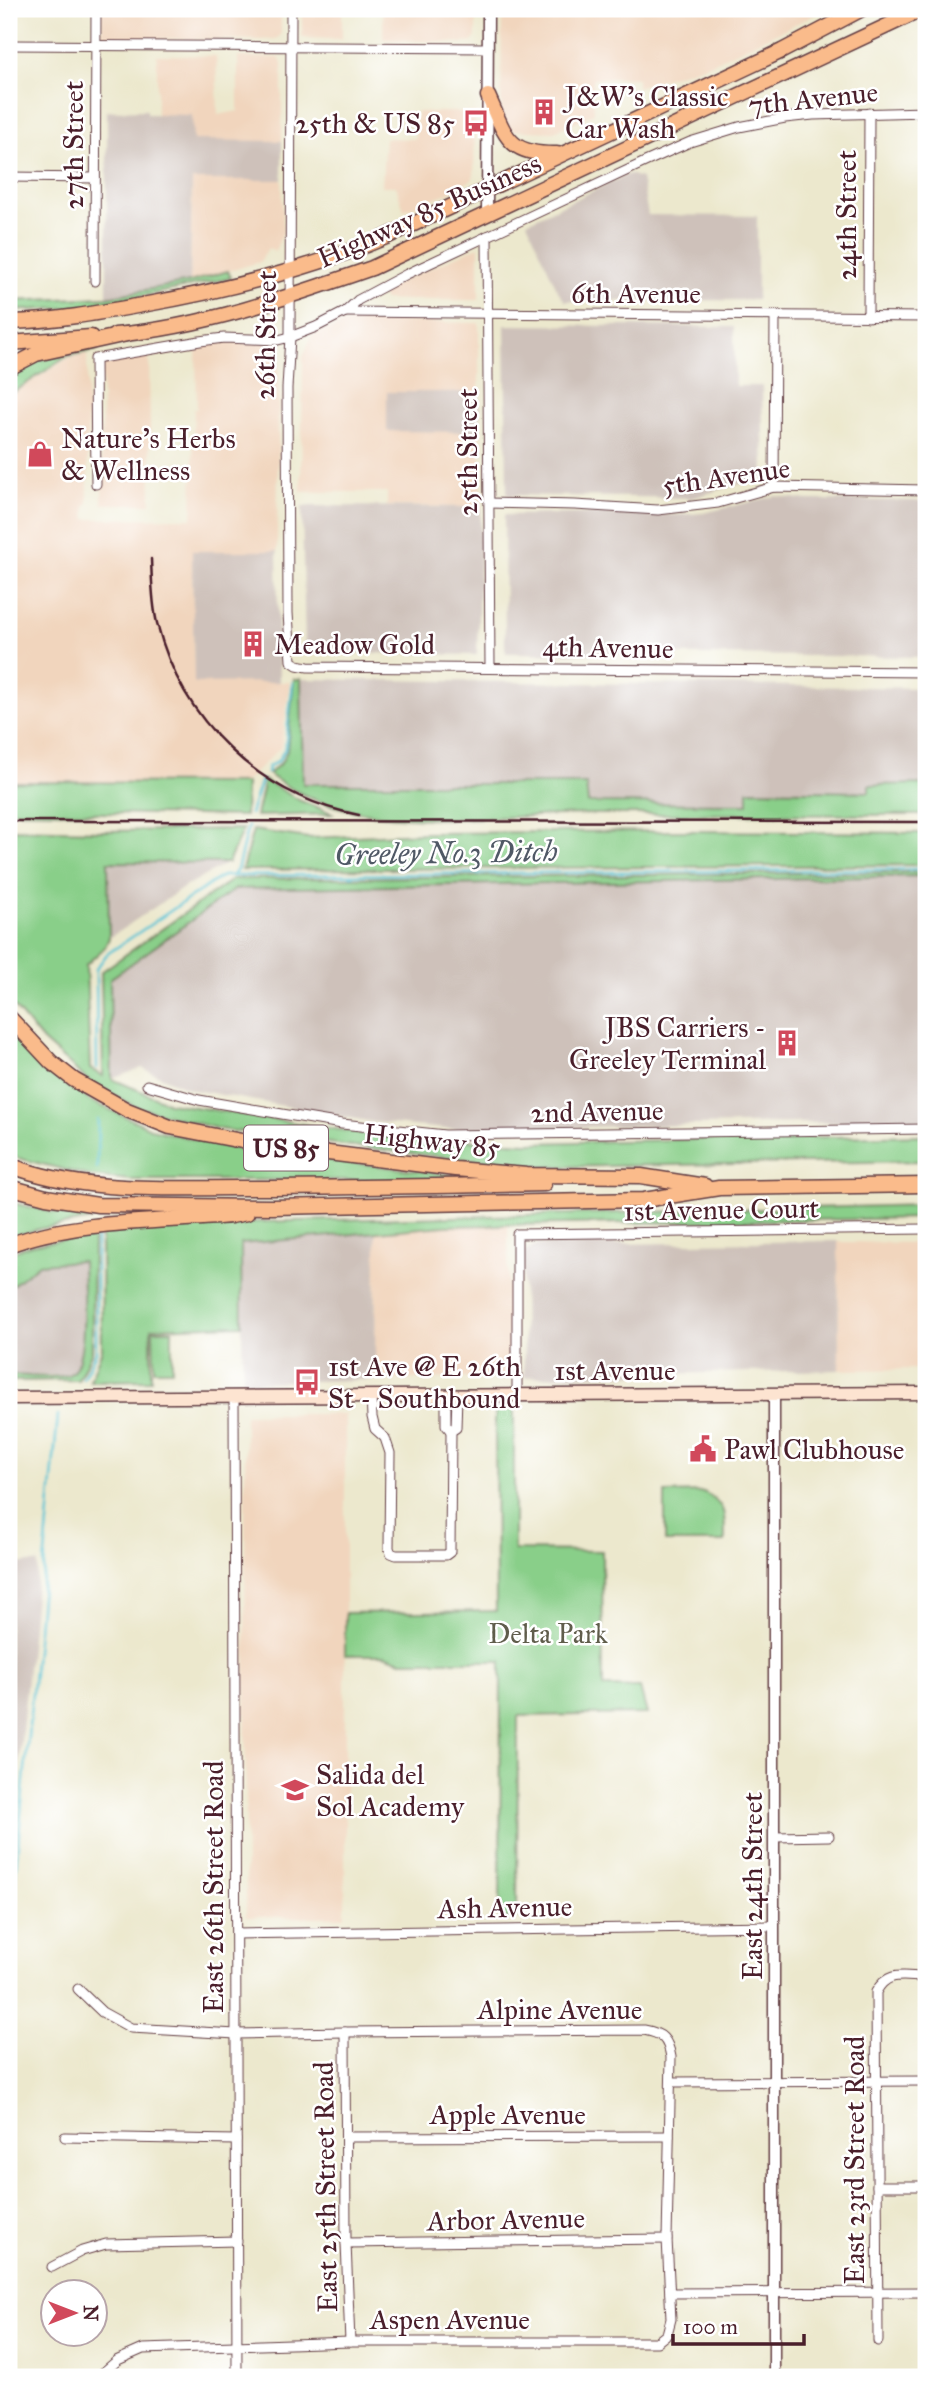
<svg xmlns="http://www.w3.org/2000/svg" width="935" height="2386" font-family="'IM FELL Great Primer',serif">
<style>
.built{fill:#f1d5bd}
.industrial{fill:#cec1ba}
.green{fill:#89cf89;stroke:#6a775a;stroke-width:2}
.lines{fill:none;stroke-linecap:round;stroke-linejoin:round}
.stream{stroke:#5ac4d5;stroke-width:2.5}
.minor-casing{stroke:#623d43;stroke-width:11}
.tertiary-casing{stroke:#623d43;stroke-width:13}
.secondary-casing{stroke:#623d43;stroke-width:15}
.primary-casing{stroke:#623d43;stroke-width:17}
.trunk-casing{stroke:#623d43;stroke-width:17}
.minor{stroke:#fff;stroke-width:9}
.tertiary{stroke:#fff;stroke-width:10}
.secondary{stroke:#fde4d1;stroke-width:12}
.primary{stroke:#fabb8b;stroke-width:14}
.trunk{stroke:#fabb8b;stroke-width:14}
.rail{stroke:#4a1f2b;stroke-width:2.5}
.labels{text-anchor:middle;stroke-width:5;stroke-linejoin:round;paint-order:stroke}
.shield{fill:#fff;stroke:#80626b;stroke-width:2}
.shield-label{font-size:26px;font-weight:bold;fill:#4a1f2b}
.poi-label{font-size:28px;fill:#4a1f2b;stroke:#fff;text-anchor:start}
.street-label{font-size:28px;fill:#4a1f2b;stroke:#fff}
.park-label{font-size:28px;fill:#605d4c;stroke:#fff}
.water-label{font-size:30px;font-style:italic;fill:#505966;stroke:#fff}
</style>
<rect width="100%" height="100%" fill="#fff"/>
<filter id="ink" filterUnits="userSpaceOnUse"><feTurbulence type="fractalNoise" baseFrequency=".0143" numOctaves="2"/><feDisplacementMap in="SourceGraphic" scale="14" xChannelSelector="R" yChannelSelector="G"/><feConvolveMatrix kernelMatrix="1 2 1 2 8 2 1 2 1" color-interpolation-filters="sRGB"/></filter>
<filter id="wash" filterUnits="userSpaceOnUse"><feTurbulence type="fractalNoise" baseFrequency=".00686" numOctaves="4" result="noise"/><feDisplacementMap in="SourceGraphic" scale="28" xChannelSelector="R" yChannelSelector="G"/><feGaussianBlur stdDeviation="1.57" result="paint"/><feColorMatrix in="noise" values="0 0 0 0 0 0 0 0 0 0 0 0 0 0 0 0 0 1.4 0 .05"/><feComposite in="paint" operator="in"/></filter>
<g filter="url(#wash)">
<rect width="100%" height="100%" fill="#ece8cd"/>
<!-- built -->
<g class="built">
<path d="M102 9H281V35L276 39 258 40 111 38 105 37 102 33Z"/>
<path d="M302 9H342V39L305 38 302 36Z"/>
<path d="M383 9H476V37L472 42 468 43 383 39Z"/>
<path d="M502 9H827L710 64 637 87V78H593L594 113 553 132 507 130 501 116Z"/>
<path d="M157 55 216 56 218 115 238 111V57L280 58 282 63V141H192L157 114Z"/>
<path d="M417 112H475L474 175 472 180 463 184 465 186 404 210 396 186H382L385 138 415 139Z"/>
<path d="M192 180H282L283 232 275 251 268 248 260 262 190 282Z"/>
<path d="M479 246V300H383V290Z"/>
<path d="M352 321 479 323V392H388L387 430 480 432 481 507 387 506V492H301L303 357 311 337 315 334Z"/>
<path d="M224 342 265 343 278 346 279 350 277 551H192L194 682H290L281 747 245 782 9 781V396L69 358 87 354 88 503 85 507 86 519 192 518 194 409H197L196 345Z"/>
<path d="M149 352 151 504H102V368L112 359Z"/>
<path d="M508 1225 509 1377 375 1380 376 1231 445 1226Z"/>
<path d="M838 1242 926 1243V1369L839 1370Z"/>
<path d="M245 1414H345V1917H246Z"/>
</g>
<!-- industrial -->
<g class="industrial">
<path d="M147 110V114L192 115 193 140 282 141V180H192L190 282 107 297V111Z"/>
<path d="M629 174 641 178 648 215 757 216V300L565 301 558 291 527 222Z"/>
<path d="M505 325 734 327 735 386H762L764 477 692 498 507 495Z"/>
<path d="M387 392H479L480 432 387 431Z"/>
<path d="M776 496 807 500 926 501V657L506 653 505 648 504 515 624 513 678 515 703 513Z"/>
<path d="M302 506 481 507 477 655 305 652Z"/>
<path d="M192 551H277L279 682 194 683Z"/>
<path d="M301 679 926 688V784L869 785V792L748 791 749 804 587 803 586 784H302Z"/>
<path d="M108 862 228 863 186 886 109 938Z"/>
<path d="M926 876V1121L445 1129 373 1122 189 1089 142 1068 112 1079 110 978 235 889Z"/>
<path d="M376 1231 375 1380 243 1382 240 1244Z"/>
<path d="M838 1241 839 1370 524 1377 523 1254 535 1245Z"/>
<path d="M82 1261 83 1342 78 1368 69 1375H9V1288L39 1264Z"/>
<path d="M9 1563H38L13 1826H9Z"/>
</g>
<!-- green -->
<g class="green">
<path d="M228 271 231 278 108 303 69 308 9 311V301L107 297 190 282Z"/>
<path d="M97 347V350L68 356 9 395V374L27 363Z"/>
<path d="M294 679H301L303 784H586L588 803 748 804V790L869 792V785L926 784V815C817 815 707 814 598 814 508 814 382 834 300 793 289 788 278 781 268 774L281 763 287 751Z"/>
<path d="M264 780 301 801 334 814 256 816Z"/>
<path d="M9 782 246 783 245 816 9 811Z"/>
<path d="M9 829 102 831 243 829 228 863 108 862 109 938 105 947 86 965 90 1069 103 1076 101 972 233 879 926 872V876L235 889 110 979 112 1079 169 1103 373 1135 527 1143 926 1135V1161L545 1167 407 1153 219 1129 134 1106 103 1089 86 1079 43 1041 9 1001Z"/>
<path d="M253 830 308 838 427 833 688 831 926 833V865L242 870Z"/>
<path d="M9 1029 33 1056 90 1101 155 1130 237 1149 462 1176 461 1180H130L90 1176 9 1156Z"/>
<path d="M9 1202 51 1212 91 1215 92 1220 39 1229 9 1237Z"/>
<path d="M926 1205V1218L445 1226 241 1244 242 1325 151 1328V1380L90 1381 102 1349 101 1233 211 1223Z"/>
<path d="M93 1235 92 1352 78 1380 9 1381V1375C22 1375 57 1379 68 1375 90 1368 82 1282 82 1261L39 1264 9 1288V1253L31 1245Z"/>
<path d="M153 1330H172V1370H154Z"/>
<path d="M495 1409H514V1550L602 1551 603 1687 640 1688 647 1714 518 1716 517 1918H500L501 1661H402L384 1655H345V1613L496 1611Z"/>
<path d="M704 1492C729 1508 724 1514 725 1542H665V1493Z"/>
</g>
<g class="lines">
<!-- stream -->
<g class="stream">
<path d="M267 773 268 767 278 761 285 749 293 682"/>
<path d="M250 814 261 780"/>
<path d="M233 875 237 870 248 826"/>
<path d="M97 1068 96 969 107 954 222 876 926 869"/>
<path d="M97 1168 98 1120"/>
<path d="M83 1378 96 1352V1236"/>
<path d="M9 1941 58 1415"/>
</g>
</g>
</g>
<g filter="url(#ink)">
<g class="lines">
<!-- minor casing -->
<g class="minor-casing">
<g id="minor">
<path d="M291 9 290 337 287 388 288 613 291 661 297 665 308 667 926 672"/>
<path d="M9 45 488 48"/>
<path d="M9 177 95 178"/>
<path d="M487 236 490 667"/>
<path d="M95 281 96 9"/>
<path d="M345 312 926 317"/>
<path d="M868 317 869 113"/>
<path d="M96 484 95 359 200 341 224 338 278 340 290 337 316 327 345 312 358 300 407 274 645 162 690 142 739 127 785 118 813 115 926 112"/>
<path d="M774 487 775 316"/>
<path d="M490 503 575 505 658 510 718 503 774 487 926 490"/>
<path d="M147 1085 199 1100 282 1114 342 1124 445 1135 926 1129"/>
<path d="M446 1395V1425L451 1431 456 1428 457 1395"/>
<path d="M517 1395V1234L926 1229"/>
<path d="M234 1396 237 2377"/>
<path d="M371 1396 372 1417 375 1429 385 1438 390 1453 389 1548 391 1553 396 1555H446L450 1552 451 1431"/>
<path d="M775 1837 829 1836"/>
<path d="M236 1934 774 1926"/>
<path d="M78 1989 102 2012 131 2028 236 2034 345 2032 644 2030C662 2033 668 2039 671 2057L667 2239 671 2319 667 2334 657 2342H350L143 2349 118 2360 98 2377"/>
<path d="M345 2032 346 2243 350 2342"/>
<path d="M671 2082 926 2081"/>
<path d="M65 2137 236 2140"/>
<path d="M346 2137 669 2136"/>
<path d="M877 2186H926"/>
<path d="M346 2243 667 2239"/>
<path d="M52 2267 82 2251 106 2244 237 2241"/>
<path d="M670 2293 926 2292"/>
<path d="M878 2341 876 1992C888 1970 903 1977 926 1977"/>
</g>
</g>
<!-- tertiary casing -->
<g class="tertiary-casing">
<g id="tertiary">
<path d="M487 213 488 9"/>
<path d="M774 1395V2377"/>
</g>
</g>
<!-- secondary casing -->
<g class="secondary-casing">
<path id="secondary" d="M9 1398 926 1393"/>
</g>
<!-- primary casing -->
<g class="primary-casing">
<g id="primary">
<path d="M488 96C506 136 507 155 557 154"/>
<path d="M9 322C54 321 98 313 142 305 226 290 308 270 386 237L782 51 862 9"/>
<path d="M115 335C203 327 289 297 372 268L923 9"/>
<path d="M9 343 91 337"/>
</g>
</g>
<!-- trunk casing -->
<g class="trunk-casing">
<g id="trunk">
<path d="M9 368 36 354 127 334"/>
<path d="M9 1017 51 1062 74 1080 127 1110 170 1127 257 1144 455 1169 527 1175 641 1176 705 1186"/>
<path d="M9 1165C82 1193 164 1188 240 1188 342 1188 443 1186 544 1184"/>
<path d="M9 1187 46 1197 98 1205 272 1207 644 1200 719 1188 926 1185"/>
<path d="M9 1245C74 1220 162 1222 231 1216L247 1213"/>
</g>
</g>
<!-- minor -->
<use href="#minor" class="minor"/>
<!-- tertiary -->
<use href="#tertiary" class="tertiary"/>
<!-- secondary -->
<use href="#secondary" class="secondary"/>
<!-- primary -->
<use href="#primary" class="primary"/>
<!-- trunk -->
<use href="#trunk" class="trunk"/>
<!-- rail -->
<g class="rail">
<path d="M151 559C152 581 152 603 157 623 182 722 260 796 359 815"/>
<path d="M9 821 926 822"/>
</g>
</g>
</g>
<!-- icons -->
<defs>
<g id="building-bare" transform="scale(2.1)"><path d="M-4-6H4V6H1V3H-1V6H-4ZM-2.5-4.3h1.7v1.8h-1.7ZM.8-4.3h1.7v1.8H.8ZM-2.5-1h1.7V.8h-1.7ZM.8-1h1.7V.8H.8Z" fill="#d1495b" stroke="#fff" stroke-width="2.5" paint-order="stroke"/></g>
<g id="bus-bare" transform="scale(2.1)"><path d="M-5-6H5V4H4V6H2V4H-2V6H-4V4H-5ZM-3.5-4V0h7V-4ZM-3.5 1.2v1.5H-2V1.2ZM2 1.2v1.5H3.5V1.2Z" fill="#d1495b" stroke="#fff" stroke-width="2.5" paint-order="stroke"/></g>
<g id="shop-bare" transform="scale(2.1)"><path d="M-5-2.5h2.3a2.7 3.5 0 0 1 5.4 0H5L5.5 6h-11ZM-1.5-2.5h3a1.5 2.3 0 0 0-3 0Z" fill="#d1495b" stroke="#fff" stroke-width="2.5" paint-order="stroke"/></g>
<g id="civic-bare" transform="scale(2.1)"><path d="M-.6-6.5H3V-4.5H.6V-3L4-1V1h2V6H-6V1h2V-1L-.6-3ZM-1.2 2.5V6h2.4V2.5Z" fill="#d1495b" stroke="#fff" stroke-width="2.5" paint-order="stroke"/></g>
<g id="school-bare" transform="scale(2.1)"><path d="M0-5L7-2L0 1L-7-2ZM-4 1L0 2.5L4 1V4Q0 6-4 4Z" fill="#d1495b" stroke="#fff" stroke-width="2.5" paint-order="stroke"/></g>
</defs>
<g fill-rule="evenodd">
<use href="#building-bare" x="544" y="112"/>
<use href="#bus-bare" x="476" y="123"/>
<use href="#shop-bare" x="40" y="454"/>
<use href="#building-bare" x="253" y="644"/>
<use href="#building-bare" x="787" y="1043"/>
<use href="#bus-bare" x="307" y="1382"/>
<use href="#civic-bare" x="703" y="1449"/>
<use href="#school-bare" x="295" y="1790"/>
</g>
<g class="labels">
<!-- shield labels -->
<rect class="shield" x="244" y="1125.5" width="84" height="45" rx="5"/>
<g class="shield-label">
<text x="286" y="1157">US 85</text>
</g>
<!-- poi labels -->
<g class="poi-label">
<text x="565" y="106">J&amp;W's Classic<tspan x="565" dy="32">Car Wash</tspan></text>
<text x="455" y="133" text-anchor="end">25th &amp; US 85</text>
<text x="61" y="448">Nature's Herbs<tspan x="61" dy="32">&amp; Wellness</tspan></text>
<text x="274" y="654">Meadow Gold</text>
<text x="766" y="1037" text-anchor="end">JBS Carriers -<tspan x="766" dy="32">Greeley Terminal</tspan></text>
<text x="328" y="1376">1st Ave @ E 26th<tspan x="328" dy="32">St - Southbound</tspan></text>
<text x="724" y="1459">Pawl Clubhouse</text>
<text x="316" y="1784">Salida del<tspan x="316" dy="32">Sol Academy</tspan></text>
</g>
<!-- street labels -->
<g class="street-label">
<text transform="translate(813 98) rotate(-6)" y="10">7th Avenue</text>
<text transform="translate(73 145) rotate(-90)" y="10">27th Street</text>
<text transform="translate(429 210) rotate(-24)" y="10">Highway 85 Business</text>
<text transform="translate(846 215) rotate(-90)" y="10">24th Street</text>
<text x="636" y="303">6th Avenue</text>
<text transform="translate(265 335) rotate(-89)" y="10">26th Street</text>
<text transform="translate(467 452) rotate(-90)" y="10">25th Street</text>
<text transform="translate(726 476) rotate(-8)" y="10">5th Avenue</text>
<text transform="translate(608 647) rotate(1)" y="10">4th Avenue</text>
<text transform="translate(597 1111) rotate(-1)" y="10">2nd Avenue</text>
<text transform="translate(432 1140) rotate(6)" y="10">Highway 85</text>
<text transform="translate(721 1209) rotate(-1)" y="10">1st Avenue Court</text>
<text x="615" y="1380">1st Avenue</text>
<text transform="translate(752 1886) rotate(-90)" y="10">East 24th Street</text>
<text transform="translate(213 1887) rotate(-90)" y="10">East 26th Street Road</text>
<text transform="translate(505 1907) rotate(-1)" y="10">Ash Avenue</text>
<text x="560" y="2019">Alpine Avenue</text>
<text x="508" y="2124">Apple Avenue</text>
<text transform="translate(854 2160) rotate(-90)" y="10">East 23rd Street Road</text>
<text transform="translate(325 2187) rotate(-91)" y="10">East 25th Street Road</text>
<text transform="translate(506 2219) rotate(-1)" y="10">Arbor Avenue</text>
<text x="450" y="2329">Aspen Avenue</text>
</g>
<!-- park labels -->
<g class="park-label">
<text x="548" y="1643">Delta Park</text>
</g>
<!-- water labels -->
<g class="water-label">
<text transform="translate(446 853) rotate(-1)" y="10">Greeley No.3 Ditch</text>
</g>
</g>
<!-- margin -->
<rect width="935" height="2386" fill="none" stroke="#fff" stroke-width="35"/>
<!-- north arrow -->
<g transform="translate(74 2313) rotate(90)"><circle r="33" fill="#ffffff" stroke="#b7a5aa" stroke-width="2"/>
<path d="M0-5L12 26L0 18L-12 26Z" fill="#d1495b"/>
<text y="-10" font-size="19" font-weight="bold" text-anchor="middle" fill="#4a1f2b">N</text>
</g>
<!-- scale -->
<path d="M673 2334v10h131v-10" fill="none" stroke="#4a1f2b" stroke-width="3.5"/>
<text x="683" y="2334" font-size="21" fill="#4a1f2b" stroke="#ffffff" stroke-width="5" paint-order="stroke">100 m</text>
</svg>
